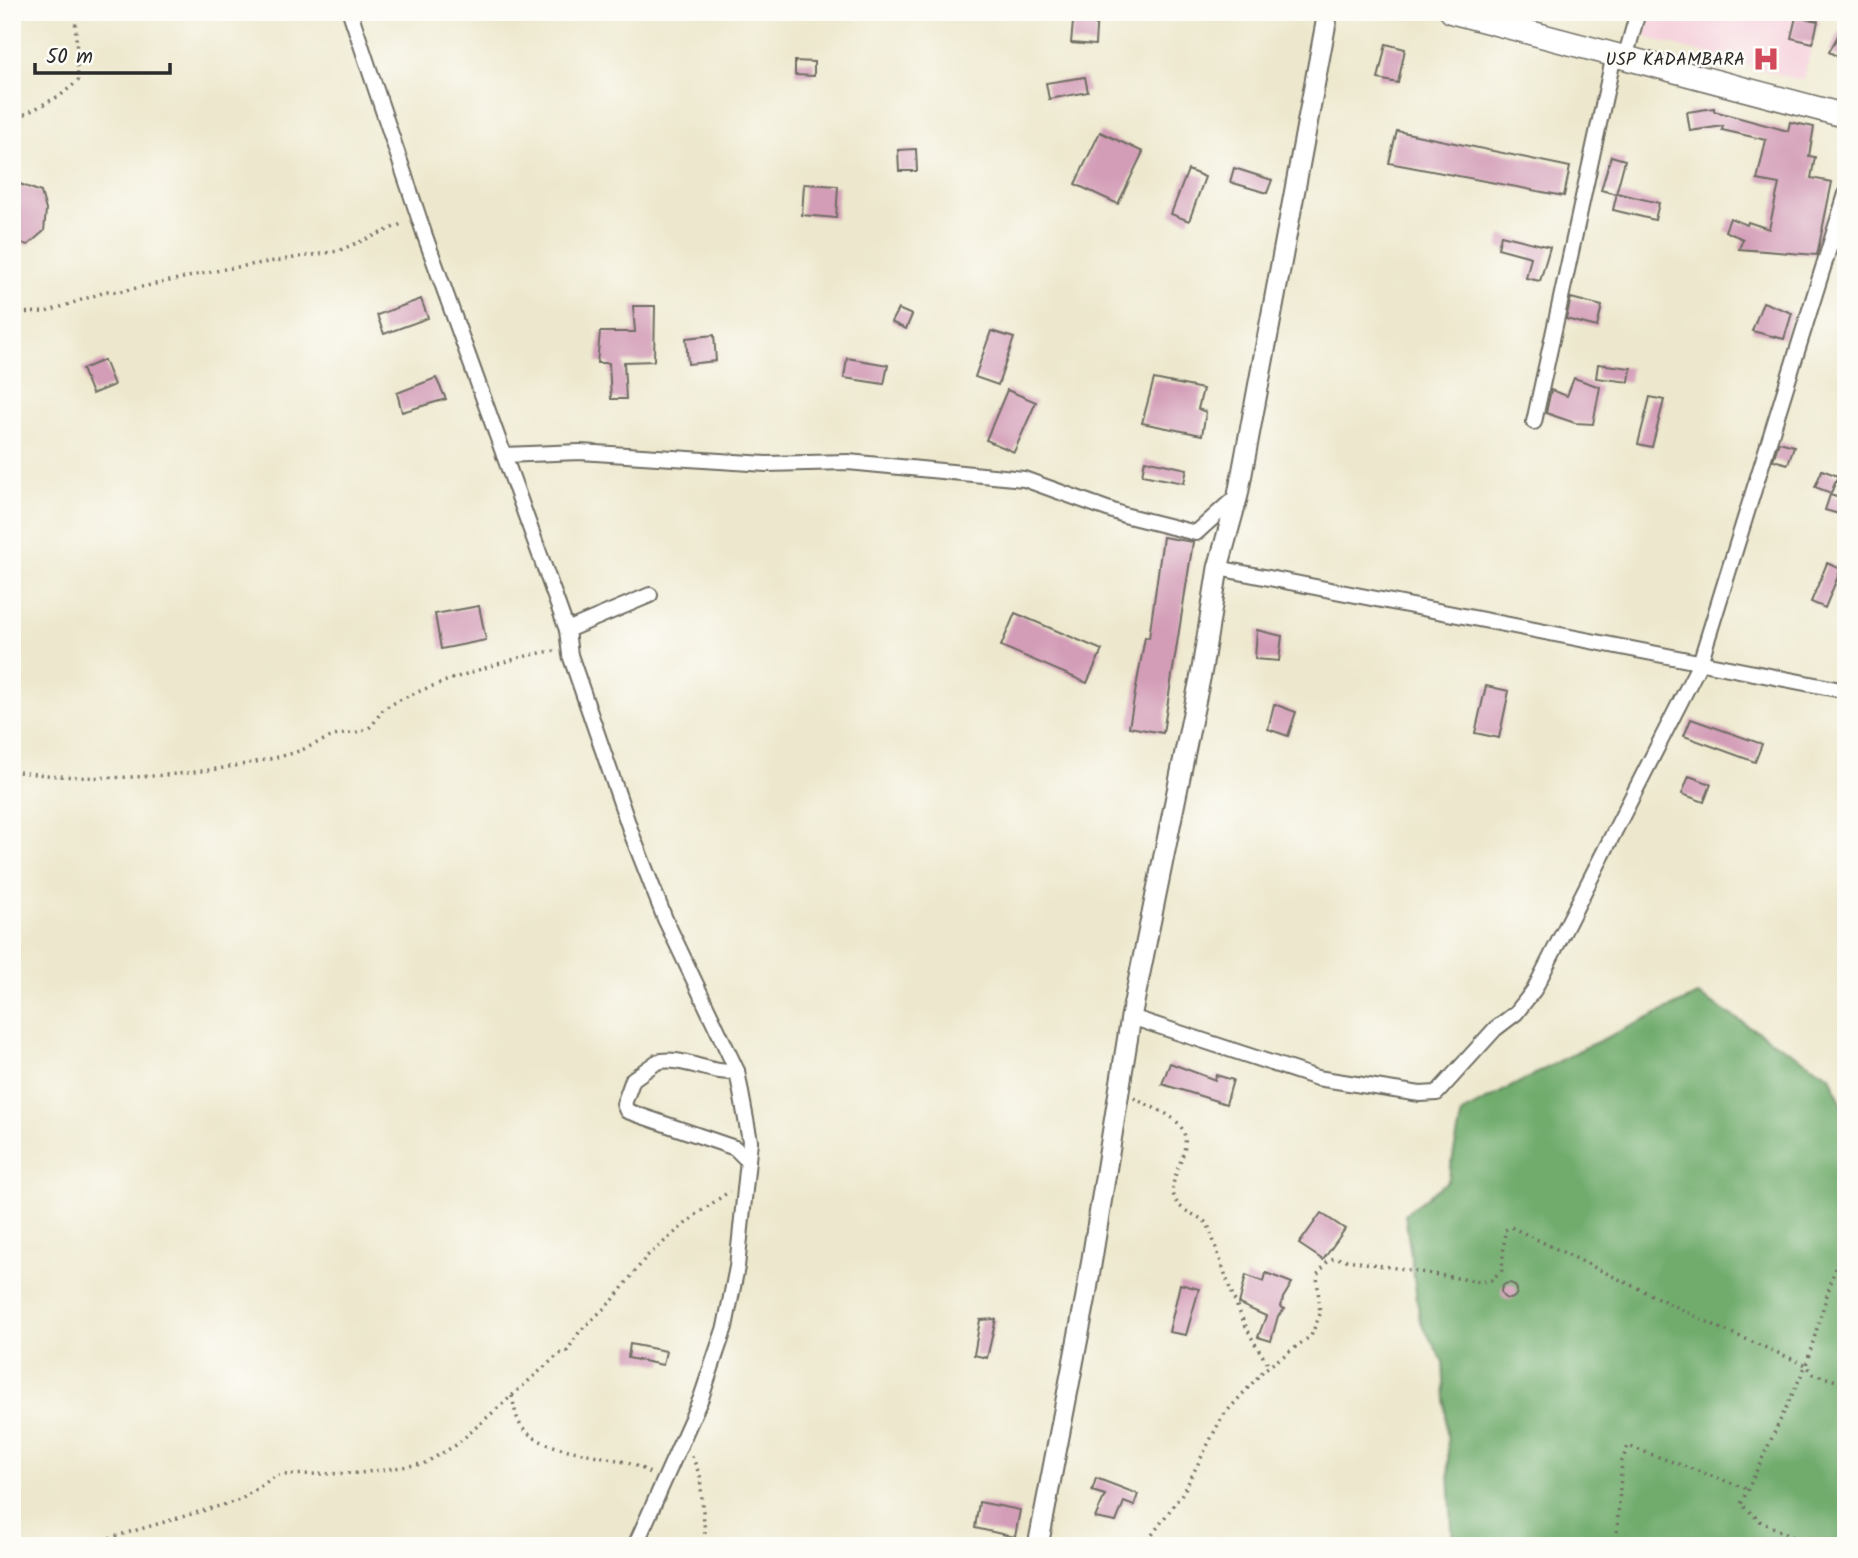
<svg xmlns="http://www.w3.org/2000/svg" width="1858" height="1558" font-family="Kalam,sans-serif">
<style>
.built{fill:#f5cfdb}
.forest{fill:#71ac6d;stroke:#4e6c4c;stroke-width:2}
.building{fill:#d39db7}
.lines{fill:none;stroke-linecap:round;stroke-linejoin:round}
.minor-casing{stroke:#6f6d64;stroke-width:18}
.secondary-casing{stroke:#6f6d64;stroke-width:23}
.primary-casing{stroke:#6f6d64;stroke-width:26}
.path{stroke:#6f6d64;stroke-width:3.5;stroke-dasharray:2 5;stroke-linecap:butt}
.minor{stroke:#fff;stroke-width:14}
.secondary{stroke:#fff;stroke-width:19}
.primary{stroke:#fff;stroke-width:23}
.labels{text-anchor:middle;stroke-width:5;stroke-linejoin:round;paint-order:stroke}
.poi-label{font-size:18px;fill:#2b2b2b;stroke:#fdfcf7;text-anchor:end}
</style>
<rect width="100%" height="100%" fill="#fdfcf7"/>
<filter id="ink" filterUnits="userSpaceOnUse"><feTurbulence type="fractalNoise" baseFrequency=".0143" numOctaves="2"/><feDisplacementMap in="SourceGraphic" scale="14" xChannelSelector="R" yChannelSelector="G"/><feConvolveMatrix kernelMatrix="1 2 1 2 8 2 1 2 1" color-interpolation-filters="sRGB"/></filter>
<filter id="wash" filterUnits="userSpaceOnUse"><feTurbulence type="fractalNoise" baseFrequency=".00686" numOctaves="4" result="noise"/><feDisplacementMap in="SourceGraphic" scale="28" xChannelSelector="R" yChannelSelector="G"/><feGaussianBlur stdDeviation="1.57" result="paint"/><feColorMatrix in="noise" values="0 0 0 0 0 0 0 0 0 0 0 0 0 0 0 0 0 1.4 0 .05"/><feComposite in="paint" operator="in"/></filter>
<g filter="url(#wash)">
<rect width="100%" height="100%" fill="#ede8cd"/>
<!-- built -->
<path class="built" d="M1651 12H1820L1803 81 1645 37Z"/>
<!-- forest -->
<path class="forest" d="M1698 995 1830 1076 1846 1115V1546H1453L1443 1361 1420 1321 1405 1214 1448 1181 1462 1113 1580 1050Z"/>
<g id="blocks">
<!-- building -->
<g class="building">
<path d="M1074 12H1097L1095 45 1071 43Z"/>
<path d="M1796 17 1818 21 1813 43 1791 38Z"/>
<path d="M1846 21V61L1829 52Z"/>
<path d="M1386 44 1405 49 1398 83 1378 79Z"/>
<path d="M795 61 814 62V76L795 75Z"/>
<path d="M1085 77 1088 92 1049 99 1046 83Z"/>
<path d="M1714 108V111L1788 131 1790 122 1814 127 1809 156 1815 157 1811 178 1832 182 1817 255 1739 249 1743 239 1725 231 1730 218 1747 225 1748 222 1769 229 1779 184 1757 180 1766 140 1722 130 1723 126 1690 131 1687 112Z"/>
<path d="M1397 131 1570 167 1564 196 1389 163Z"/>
<path d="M1100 132 1143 152 1118 204 1075 184Z"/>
<path d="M916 149 917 171H899L898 150Z"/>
<path d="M1611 156 1625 160 1616 194 1601 190Z"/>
<path d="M1234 168 1272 180 1267 193 1230 182Z"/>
<path d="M1188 170 1205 177 1189 221 1171 214Z"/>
<path d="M12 181 41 192 46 210 44 231 28 245 12 241Z"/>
<path d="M804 184 838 186 836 218 802 215Z"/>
<path d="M1617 193 1659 203 1655 220 1613 210Z"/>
<path d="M1501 235 1550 247 1540 281 1526 278 1531 257 1498 248Z"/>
<path d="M1571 298 1602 306 1597 327 1566 319Z"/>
<path d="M421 299 428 318 384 334 377 315Z"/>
<path d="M1763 302 1792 313 1784 339 1752 331Z"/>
<path d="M633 306H655L654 361 624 362 626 399H611L609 363H597L600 332H635Z"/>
<path d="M898 309 912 315 906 329 891 322Z"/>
<path d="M991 331 1014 338 998 385 975 377Z"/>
<path d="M714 335 716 361 688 364 686 338Z"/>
<path d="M847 358 888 365 884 384 844 378Z"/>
<path d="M104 360 114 385 92 394 82 369Z"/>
<path d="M1598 364 1631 368 1629 382 1596 378Z"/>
<path d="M436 378 446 399 402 412 397 393Z"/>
<path d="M1574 378 1600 387 1593 424 1575 423 1546 413 1551 390 1567 396Z"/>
<path d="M1154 379 1203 389 1198 409 1206 412 1202 435 1142 423Z"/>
<path d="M1007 390 1036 402 1014 452 986 440Z"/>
<path d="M1650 397 1664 400 1652 447 1638 444Z"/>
<path d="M1779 442 1794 446 1788 464 1773 460Z"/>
<path d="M1145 460 1187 469 1184 483 1142 475Z"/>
<path d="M1822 470 1838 476 1831 493 1815 487Z"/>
<path d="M1830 495 1846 500V516L1825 510Z"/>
<path d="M1163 537 1193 542 1163 733 1129 727 1145 637 1149 638Z"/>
<path d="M1827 563 1841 569 1825 608 1811 602Z"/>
<path d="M479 606 486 640 441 649 435 614Z"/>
<path d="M1015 613 1102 650 1087 683 1001 646Z"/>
<path d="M1257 630 1282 636 1279 661 1255 659Z"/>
<path d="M1486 686 1509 691 1499 738 1475 733Z"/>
<path d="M1274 704 1296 712 1288 736 1268 729Z"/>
<path d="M1691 719 1762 744 1755 762 1684 736Z"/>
<path d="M1689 776 1711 784 1704 802 1682 794Z"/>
<path d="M1170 1063 1215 1080 1216 1075 1233 1080 1226 1104 1162 1084Z"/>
<path d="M1321 1213 1345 1229 1323 1260 1299 1244Z"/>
<path d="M1266 1273 1292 1283 1283 1298 1281 1307 1285 1309 1278 1316 1271 1341 1258 1337 1266 1316 1239 1304 1246 1275 1264 1282Z"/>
<circle cx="1509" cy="1291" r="8"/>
<path d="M1180 1284 1199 1289 1186 1335 1169 1332Z"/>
<path d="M996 1319 987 1358 974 1355 980 1320Z"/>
<path d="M630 1344 666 1351 663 1365 628 1358Z"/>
<path d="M1096 1478 1138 1494 1134 1506 1124 1502 1116 1522 1095 1518 1105 1495 1092 1491Z"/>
<path d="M979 1502 1020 1510 1015 1537 975 1528Z"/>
</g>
</g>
</g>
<g filter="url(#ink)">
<use href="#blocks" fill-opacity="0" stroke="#6f6d64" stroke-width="2"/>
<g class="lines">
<!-- minor casing -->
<g class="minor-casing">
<g id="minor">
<path d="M350 12 425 236 567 630 570 655 632 835 665 919 737 1071 750 1141 737 1267 725 1327 701 1398 635 1546"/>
<path d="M1625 58 1638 12"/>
<path d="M1534 422 1614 55"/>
<path d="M504 455 580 452 766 464 848 462 1024 479 1124 515 1196 533 1238 495"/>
<path d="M1218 568 1846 691"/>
<path d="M567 630 650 595"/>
<path d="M1131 1017 1317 1078 1420 1094 1437 1093 1495 1029 1516 1013 1534 990 1700 663 1846 194"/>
<path d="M737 1071C712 1076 682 1055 657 1062L633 1079 624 1104 627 1111 735 1148 748 1161"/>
</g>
</g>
<!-- secondary casing -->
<g class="secondary-casing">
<path id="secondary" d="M1038 1546 1086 1296 1131 1017 1202 669 1218 568 1238 495 1328 12"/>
</g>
<!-- primary casing -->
<g class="primary-casing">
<path id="primary" d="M1452 12 1846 116"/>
</g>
<!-- path -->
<g class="path">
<path d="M12 121 61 95 78 81 75 12"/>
<path d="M12 313 46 312 108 291 118 292 225 269 338 251 404 223"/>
<path d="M12 771C101 784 199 777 286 755 302 751 316 743 331 737 342 733 356 734 367 729 375 725 378 714 384 709 408 691 525 652 555 651"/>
<path d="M1846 1035V1047"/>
<path d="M1134 1098C1147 1106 1166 1111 1177 1122 1201 1147 1164 1174 1175 1199 1181 1213 1199 1214 1208 1225 1226 1274 1238 1323 1269 1365"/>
<path d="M512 1396C514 1405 516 1420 522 1427 548 1459 622 1450 652 1475"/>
<path d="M692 1456 700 1476 706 1546"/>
<path d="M82 1546 240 1500 277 1475 360 1473 423 1464 456 1445 559 1354 567 1351 580 1331 613 1300 647 1256 697 1214 730 1191"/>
<path d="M1144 1546 1184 1491 1222 1417 1264 1370 1311 1336 1320 1314 1317 1275 1329 1260 1335 1258 1481 1282 1491 1280 1502 1270 1505 1230 1511 1227 1720 1328 1806 1365 1814 1374 1846 1384"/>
<path d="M1616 1546 1622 1461 1628 1446 1748 1489"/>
<path d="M1812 1546 1760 1521 1741 1504 1806 1365 1846 1232"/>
</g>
<!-- minor -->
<use href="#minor" class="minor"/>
<!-- secondary -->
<use href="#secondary" class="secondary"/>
<!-- primary -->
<use href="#primary" class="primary"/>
</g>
</g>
<!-- icons -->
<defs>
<g id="hospital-bare" transform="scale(2.1)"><path d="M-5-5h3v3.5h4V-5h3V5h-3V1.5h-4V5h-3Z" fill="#d1495b" stroke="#fdfcf7" stroke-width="2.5" paint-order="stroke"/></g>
</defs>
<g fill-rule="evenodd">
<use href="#hospital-bare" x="1766" y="59"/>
</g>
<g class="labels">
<!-- poi labels -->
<g class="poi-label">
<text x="1745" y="65">USP KADAMBARA</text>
</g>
</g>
<!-- margin -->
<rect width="1858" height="1558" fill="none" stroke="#fdfcf7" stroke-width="42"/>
<!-- scale -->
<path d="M35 63v10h135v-10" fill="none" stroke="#2b2b2b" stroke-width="3.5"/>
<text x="46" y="63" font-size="21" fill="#2b2b2b" stroke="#fdfcf7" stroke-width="5" paint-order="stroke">50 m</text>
</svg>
